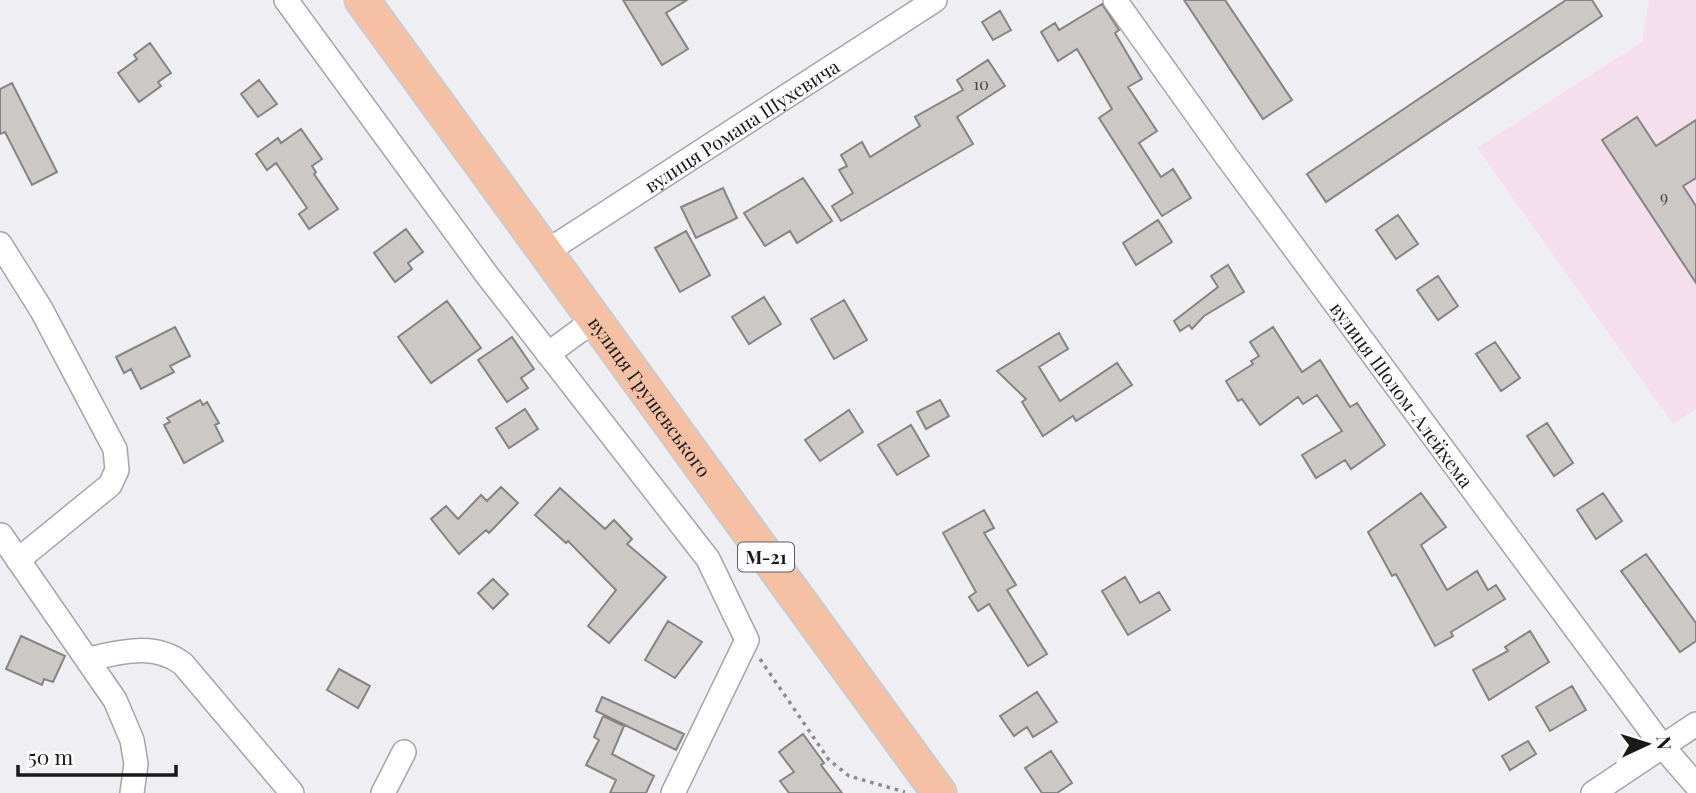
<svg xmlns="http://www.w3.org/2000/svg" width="1696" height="793" viewBox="0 0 1696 793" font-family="'Playfair Display',serif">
<rect width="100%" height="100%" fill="#efeff3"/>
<path fill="#f5dfec" d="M 1649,0 L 1696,0 L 1696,409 L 1673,424 L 1477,148 L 1642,42 Z"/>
<path fill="#cbc8c6" stroke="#868481" stroke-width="2" d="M 623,0 L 687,0 L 666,13 L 688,49 L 662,65 Z
M 1184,0 L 1225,0 L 1292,100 L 1263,119 Z
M 1566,0 L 1592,0 L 1602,16 L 1326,202 L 1307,174 Z
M 1102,4 L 1119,30 L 1115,33 L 1142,79 L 1128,87 L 1157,131 L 1139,143 L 1161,177 L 1173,169 L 1191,198 L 1162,216 L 1099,118 L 1112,109 L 1077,49 L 1058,61 L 1041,32 L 1055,23 L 1059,30 Z
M 1000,11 L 1011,30 L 993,40 L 982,22 Z
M 150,43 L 171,73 L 158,82 L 161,86 L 139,102 L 118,73 L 137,59 L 134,55 Z
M 988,60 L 1005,86 L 957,117 L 973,144 L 841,221 L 832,206 L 853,193 L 839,170 L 847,166 L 841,155 L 862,142 L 870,157 L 920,126 L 915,117 L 963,90 L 957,80 Z
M 259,80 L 277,104 L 258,117 L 241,94 Z
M 12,83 L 57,172 L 32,185 L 5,132 L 0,134 L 0,89 Z
M 1637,117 L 1656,146 L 1696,120 L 1696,178 L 1683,186 L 1696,206 L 1696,283 L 1602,140 Z
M 301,129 L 322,159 L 312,166 L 316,172 L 314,174 L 338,209 L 309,229 L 299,214 L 307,208 L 276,163 L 267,170 L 256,154 L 278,138 L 281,143 Z
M 803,178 L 832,221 L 797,243 L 790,231 L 765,246 L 744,213 Z
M 723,188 L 737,218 L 696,238 L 681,207 Z
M 1398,215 L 1418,244 L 1396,259 L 1376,230 Z
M 1158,220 L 1172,242 L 1136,265 L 1123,243 Z
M 406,229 L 423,252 L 408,263 L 412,269 L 395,282 L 374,253 Z
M 686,231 L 710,275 L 680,292 L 655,248 Z
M 1228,265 L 1244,292 L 1204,316 L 1192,329 L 1189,325 L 1180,331 L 1174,321 L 1218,287 L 1211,276 Z
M 1438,276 L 1458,306 L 1438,320 L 1417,290 Z
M 764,297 L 781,324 L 749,344 L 732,317 Z
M 844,300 L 867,340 L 834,359 L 811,319 Z
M 447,301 L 481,348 L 431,383 L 398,337 Z
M 175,327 L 190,356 L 170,366 L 174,372 L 141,389 L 131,369 L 124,373 L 116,357 Z
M 1273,327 L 1302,372 L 1320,360 L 1350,407 L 1357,403 L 1385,445 L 1351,469 L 1345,460 L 1316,478 L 1302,455 L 1342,431 L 1317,395 L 1303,404 L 1298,397 L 1260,425 L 1242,399 L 1238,401 L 1226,381 L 1253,364 L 1251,361 L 1259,356 L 1250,342 Z
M 1059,333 L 1068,349 L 1039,367 L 1060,401 L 1117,363 L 1132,385 L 1076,421 L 1073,416 L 1043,436 L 1022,402 L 1026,399 L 997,371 Z
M 512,337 L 534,369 L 521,378 L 528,388 L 507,402 L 478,360 Z
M 1495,342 L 1520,378 L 1501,391 L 1476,354 Z
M 200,400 L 203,405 L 207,402 L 219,423 L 215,425 L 223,441 L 184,463 L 164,425 L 170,422 L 167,418 Z
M 940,400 L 949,416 L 926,429 L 917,412 Z
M 525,409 L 538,429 L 509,448 L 496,428 Z
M 849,410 L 863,432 L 820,461 L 805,440 Z
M 1547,423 L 1573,463 L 1554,476 L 1527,436 Z
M 911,425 L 929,456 L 897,475 L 878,445 Z
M 501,487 L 518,503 L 489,533 L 486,530 L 459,554 L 431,519 L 446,506 L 458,519 L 481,495 L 487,501 Z
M 560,488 L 605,529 L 614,520 L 632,539 L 627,544 L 666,577 L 609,643 L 588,626 L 616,590 L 568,541 L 566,543 L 535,515 Z
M 1421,493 L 1446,527 L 1421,545 L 1447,590 L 1477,571 L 1488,590 L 1496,585 L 1505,599 L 1451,632 L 1453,636 L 1435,646 L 1396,574 L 1392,576 L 1368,532 Z
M 1603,493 L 1622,521 L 1596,539 L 1577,510 Z
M 984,510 L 994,528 L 984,533 L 1016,585 L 1007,590 L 1047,654 L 1028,666 L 989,604 L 978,611 L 969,597 L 976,592 L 943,533 Z
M 1646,554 L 1696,623 L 1696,641 L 1680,652 L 1621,571 Z
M 1125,577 L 1140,603 L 1159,592 L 1170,610 L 1128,635 L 1102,591 Z
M 493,579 L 508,594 L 493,609 L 478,593 Z
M 668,621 L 702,642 L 675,678 L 645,660 Z
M 1530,631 L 1549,662 L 1489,700 L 1473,670 L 1508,651 L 1505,647 Z
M 21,636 L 65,656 L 53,682 L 44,679 L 42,685 L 6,669 Z
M 339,669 L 370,686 L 358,708 L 327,690 Z
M 1572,686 L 1586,710 L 1550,731 L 1536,707 Z
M 1037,692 L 1057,722 L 1033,737 L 1027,727 L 1014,736 L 1000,716 Z
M 602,697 L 684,734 L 676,750 L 596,711 Z
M 603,716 L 624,726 L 612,754 L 654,776 L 646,793 L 610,793 L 616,780 L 586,765 L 599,740 L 594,737 Z
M 803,734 L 824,763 L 821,765 L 842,793 L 789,793 L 780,781 L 794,772 L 779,752 Z
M 1528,741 L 1536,754 L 1510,770 L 1502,756 Z
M 1051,751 L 1072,783 L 1057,793 L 1042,793 L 1025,768 Z"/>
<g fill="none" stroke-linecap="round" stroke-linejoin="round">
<g stroke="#a5a5a9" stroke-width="26">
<g id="minor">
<path d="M 286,0 L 487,275 L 708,559 L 747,640 L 673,793"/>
<path id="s1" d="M 1115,0 L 1227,157 L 1663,747 L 1696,785"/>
<path d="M 0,244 L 41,309 L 115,449 L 117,470 L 110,485 L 18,560"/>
<path id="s2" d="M 546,252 L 935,0"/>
<path d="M 548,354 L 594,320"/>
<path d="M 1,535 L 115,700 L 132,740 L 136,764 L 132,793"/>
<path d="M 88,659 C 122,652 154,642 183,664 L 292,793"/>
<path d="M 383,793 L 404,752"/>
<path d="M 1593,793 L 1696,724"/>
</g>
</g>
<g stroke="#cccccd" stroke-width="37">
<g id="highway">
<path id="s3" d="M 362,0 L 939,793"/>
</g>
</g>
<path stroke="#8c8c8e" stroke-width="3.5" stroke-dasharray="3.5 5" stroke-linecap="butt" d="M 760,659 L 829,760 L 849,776 L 905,792"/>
<use href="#minor" stroke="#fff" stroke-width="23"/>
<use href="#highway" stroke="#f5c0a4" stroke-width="33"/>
</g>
<g text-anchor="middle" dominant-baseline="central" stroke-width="7" stroke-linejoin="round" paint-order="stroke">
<g font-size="16" fill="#464545">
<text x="981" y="83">10</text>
<text x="1664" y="196">9</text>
</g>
<rect fill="#fdfdff" stroke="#5d5d5f" stroke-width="2" x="738" y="542.5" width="56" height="29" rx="5"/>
<g font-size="18" font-weight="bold" fill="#19191a">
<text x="766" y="557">М-21</text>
</g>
<g font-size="19" fill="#19191a" stroke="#fdfdff">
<text stroke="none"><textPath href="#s2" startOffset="233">вулиця Романа Шухевича</textPath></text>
<text stroke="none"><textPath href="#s1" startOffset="488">вулиця Шолом-Алейхема</textPath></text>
<text stroke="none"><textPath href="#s3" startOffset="490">вулиця Грушевського</textPath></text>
</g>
</g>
<g transform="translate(1647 744) rotate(86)" stroke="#fdfdff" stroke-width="5" paint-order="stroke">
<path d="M0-5L12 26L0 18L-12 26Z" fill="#19191a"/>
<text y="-10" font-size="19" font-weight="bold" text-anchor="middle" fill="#19191a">N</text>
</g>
<path d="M18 765v10h158v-10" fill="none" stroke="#19191a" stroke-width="3.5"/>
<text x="28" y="765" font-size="21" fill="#19191a" stroke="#fdfdff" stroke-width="5" paint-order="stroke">50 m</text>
</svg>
